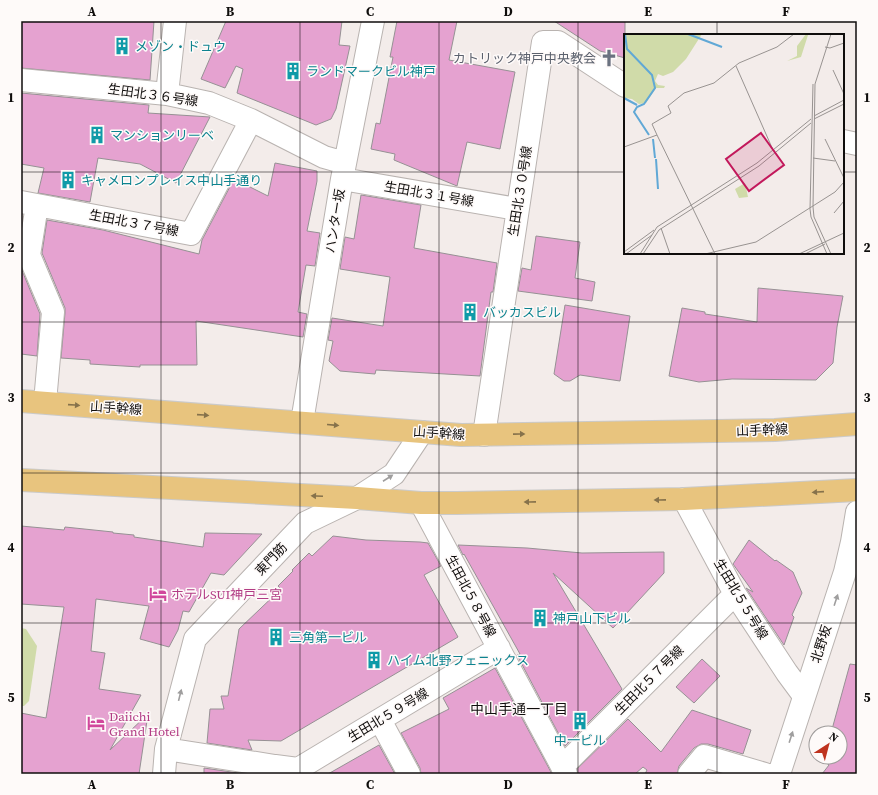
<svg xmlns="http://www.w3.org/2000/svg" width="878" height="795" viewBox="0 0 878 795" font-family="'Source Serif 4','Noto Sans JP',serif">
<rect width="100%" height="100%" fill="#f3ecea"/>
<path fill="#d0dba9" d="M 21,628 L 26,629 L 37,646 L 29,701 L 24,706 L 21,706 Z"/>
<path fill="#e5a2d0" stroke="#969194" d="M 21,21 L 154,21 L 150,80 L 21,68 Z
M 226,21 L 342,21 L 339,45 L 350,46 L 336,109 L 331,119 L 316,125 L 237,93 L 243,69 L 236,66 L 225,88 L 201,79 Z
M 397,21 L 457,21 L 449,60 L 515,72 L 500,149 L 467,142 L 457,186 L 394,160 L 395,154 L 371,149 L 376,123 L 380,124 L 393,57 L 390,57 Z
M 554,21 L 625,21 L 625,58 L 600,51 Z
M 21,93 L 149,105 L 148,113 L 210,117 L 176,183 L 140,164 L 98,158 L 90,202 L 38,193 L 44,168 L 21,164 Z
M 275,163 L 317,171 L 317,181 L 307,231 L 320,233 L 315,266 L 306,265 L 298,312 L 307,314 L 303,337 L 196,321 L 197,365 L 140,365 L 140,367 L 90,364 L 90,360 L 61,358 L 65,313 L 65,308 L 42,253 L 47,220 L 103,230 L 199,254 L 202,240 L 234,179 L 268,196 Z
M 361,195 L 421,205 L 414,248 L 497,263 L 493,292 L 491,292 L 480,376 L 376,370 L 375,374 L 340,371 L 329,361 L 333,341 L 328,340 L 332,318 L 383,326 L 390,277 L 340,269 L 345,237 L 354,239 Z
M 536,236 L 580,242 L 575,278 L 595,282 L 592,301 L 518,291 L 522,268 L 531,270 Z
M 21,268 L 40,314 L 37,356 L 21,354 Z
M 758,288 L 843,296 L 837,327 L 833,363 L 816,380 L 732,379 L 699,382 L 669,376 L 682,308 L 705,312 L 705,314 L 757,322 Z
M 565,305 L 630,316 L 620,381 L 580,375 L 570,381 L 564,381 L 554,374 Z
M 21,526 L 64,530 L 65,527 L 113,532 L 113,533 L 134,535 L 134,537 L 203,547 L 205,533 L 262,534 L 224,575 L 211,573 L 189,612 L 183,611 L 178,630 L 169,647 L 140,639 L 149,606 L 96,599 L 91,651 L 105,653 L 99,689 L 141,695 L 110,750 L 148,714 L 139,774 L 21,774 L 21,713 L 46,718 L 64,607 L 21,604 Z
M 333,536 L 366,540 L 420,542 L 428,543 L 441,566 L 424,575 L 458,637 L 281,741 L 248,740 L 252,750 L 207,743 L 210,709 L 224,709 L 221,696 L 228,696 L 239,629 L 281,589 L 278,586 L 293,571 L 292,570 L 309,553 L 312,556 Z
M 749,540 L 775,561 L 776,560 L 793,572 L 802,593 L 792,615 L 794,617 L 784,645 L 746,588 L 753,592 L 733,564 Z
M 458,545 L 527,548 L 582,553 L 664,552 L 664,573 L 613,628 L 553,573 L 622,689 L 565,746 L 517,655 L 520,654 L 464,554 L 463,555 Z
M 702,659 L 720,676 L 694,703 L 676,687 Z
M 850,664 L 857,665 L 857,774 L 822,774 L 829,765 L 823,760 L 824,757 L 840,757 L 840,733 L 831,733 Z
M 495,668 L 552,774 L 421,774 L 420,768 L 401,733 L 449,709 L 443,698 Z
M 692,710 L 751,730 L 743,754 L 708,744 L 701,744 L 694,748 L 679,766 L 677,774 L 645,774 L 647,770 L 643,767 L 635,774 L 578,774 L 577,769 L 628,719 L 661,752 Z
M 379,745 L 395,774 L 328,774 Z
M 204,768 L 245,774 L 204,774 Z"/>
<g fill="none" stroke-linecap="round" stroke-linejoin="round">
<g stroke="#b9b3b0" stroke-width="24">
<path id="minor" d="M 21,80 L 167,94 L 209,103 L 251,120 L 324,157 L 345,163
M 167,94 L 175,21
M 843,141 L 857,144
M 342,179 L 517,209
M 21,202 L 191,234 L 251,120
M 37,205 L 29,255 L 53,312 L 45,402
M 302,422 L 342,179 L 373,21
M 484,435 L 543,42 L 558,42 L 625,86
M 684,499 L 735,594 L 787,673 L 804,696
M 421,503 L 566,774
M 380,720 L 409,774
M 166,749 L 275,766 L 279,774
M 275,766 L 298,769 L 499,648
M 562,767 L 735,594
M 164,774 L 166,749 L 195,639 L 305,523 L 357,498 L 394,474 L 422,432
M 689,774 L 704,756 L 765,774
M 779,774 L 845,572 L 852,542 L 857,512"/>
</g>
<g stroke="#cacaca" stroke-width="24">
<path id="major" d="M 21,401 L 461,435 L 775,430 L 857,424
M 21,480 L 357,498 L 421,503 L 457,503 L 684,499 L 857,490"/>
</g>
<use href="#minor" stroke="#fff" stroke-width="22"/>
<use href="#major" stroke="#e8c47e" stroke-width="22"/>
</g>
<defs><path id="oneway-solid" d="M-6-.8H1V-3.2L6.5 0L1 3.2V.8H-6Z"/></defs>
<g fill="#86724b">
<use href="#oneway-solid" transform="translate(74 405) rotate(4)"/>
<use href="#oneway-solid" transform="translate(203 415) rotate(4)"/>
<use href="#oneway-solid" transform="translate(333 425) rotate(5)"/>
<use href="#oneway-solid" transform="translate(519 434) rotate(-1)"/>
<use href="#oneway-solid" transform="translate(818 492) rotate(176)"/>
<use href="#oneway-solid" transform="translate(317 496) rotate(-177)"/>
<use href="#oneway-solid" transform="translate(660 500) rotate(179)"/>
<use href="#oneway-solid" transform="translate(530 502) rotate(179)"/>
</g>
<g fill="#9f9e9e">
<use href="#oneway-solid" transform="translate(388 478) rotate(-33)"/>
<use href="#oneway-solid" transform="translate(836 600) rotate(-72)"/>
<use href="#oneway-solid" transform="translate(180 695) rotate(-76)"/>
<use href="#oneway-solid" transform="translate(791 737) rotate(-72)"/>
</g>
<path fill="none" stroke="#0f0d0c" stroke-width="1" stroke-opacity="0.55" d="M 161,21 L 161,774M 300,21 L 300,774M 439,21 L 439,774M 578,21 L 578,774M 717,21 L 717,35M 21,172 L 625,172M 843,172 L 857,172M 717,253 L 717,774M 21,322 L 857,322M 21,473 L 857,473M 21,623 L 857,623"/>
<defs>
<g id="building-bare" transform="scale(1.38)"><path d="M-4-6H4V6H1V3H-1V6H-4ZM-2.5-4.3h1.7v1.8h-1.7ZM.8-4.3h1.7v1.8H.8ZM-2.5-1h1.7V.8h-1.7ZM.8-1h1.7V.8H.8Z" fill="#0f9aa8" stroke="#fefaf9" stroke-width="2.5" paint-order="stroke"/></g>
<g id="church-bare" transform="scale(1.38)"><path d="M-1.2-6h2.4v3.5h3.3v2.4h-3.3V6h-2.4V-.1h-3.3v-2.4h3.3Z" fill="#6b7280" stroke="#fefaf9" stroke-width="2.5" paint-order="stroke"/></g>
<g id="hotel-bare" transform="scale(1.38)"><path d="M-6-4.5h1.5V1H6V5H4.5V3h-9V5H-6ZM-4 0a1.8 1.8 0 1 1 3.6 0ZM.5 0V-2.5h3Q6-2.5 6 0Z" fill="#d1479c" stroke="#fefaf9" stroke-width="2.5" paint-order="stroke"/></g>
</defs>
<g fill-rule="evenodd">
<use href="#building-bare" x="122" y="46"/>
<use href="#church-bare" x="609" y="58"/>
<use href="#building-bare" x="293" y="71"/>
<use href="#building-bare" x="97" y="135"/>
<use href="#building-bare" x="68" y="180"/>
<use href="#building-bare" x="470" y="312"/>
<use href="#hotel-bare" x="158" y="594"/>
<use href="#building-bare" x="540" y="618"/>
<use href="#building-bare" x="276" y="637"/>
<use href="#building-bare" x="374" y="660"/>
<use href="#building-bare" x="580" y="721"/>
<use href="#hotel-bare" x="96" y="723"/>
</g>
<g text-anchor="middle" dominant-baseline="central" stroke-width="3" stroke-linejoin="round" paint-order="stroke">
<g font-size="13" fill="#0d838f" stroke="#fefaf9" text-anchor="start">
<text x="135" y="46">メゾン・ドュウ</text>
<text x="306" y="71">ランドマークビル神戸</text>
<text x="110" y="135">マンションリーベ</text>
<text x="81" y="180">キャメロンプレイス中山手通り</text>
<text x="483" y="312">バッカスビル</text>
<text x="553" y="618">神戸山下ビル</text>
<text x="289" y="637">三角第一ビル</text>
<text x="387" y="660">ハイム北野フェニックス</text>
<text x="580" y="740" text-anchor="middle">中一ビル</text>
</g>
<g font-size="13" fill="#5b616d" stroke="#fefaf9" text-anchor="end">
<text x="596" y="58">カトリック神戸中央教会</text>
</g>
<g font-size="13" fill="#0f0d0c" stroke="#fefaf9">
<text transform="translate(153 95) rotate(8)">生田北３６号線</text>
<text transform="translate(520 191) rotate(-81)">生田北３０号線</text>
<text transform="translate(429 194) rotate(10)">生田北３１号線</text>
<text transform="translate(335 221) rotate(-81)">ハンター坂</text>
<text transform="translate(134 223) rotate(11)">生田北３７号線</text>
<text transform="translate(116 408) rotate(4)">山手幹線</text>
<text transform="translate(762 430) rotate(-2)">山手幹線</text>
<text transform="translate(439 433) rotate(4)">山手幹線</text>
<text transform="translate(271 559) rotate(-46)">東門筋</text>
<text transform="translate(471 596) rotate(62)">生田北５８号線</text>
<text transform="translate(741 599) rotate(59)">生田北５５号線</text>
<text transform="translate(821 644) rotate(-72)">北野坂</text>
<text transform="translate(649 680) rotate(-45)">生田北５７号線</text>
<text transform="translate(388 715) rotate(-31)">生田北５９号線</text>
</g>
<g font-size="13" fill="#b23c85" stroke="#fefaf9" text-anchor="start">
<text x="171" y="594">ホテルSUI神戸三宮</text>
<text x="109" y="716">Daiichi<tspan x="109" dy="15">Grand Hotel</tspan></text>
</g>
<g font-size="14" fill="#0f0d0c" stroke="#fefaf9">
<text x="519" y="709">中山手通一丁目</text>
</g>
</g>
<g transform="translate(624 34)">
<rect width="220" height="220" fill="#f3ecea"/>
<path d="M 0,0 L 78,0 L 62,25 L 49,38 L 39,42 L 34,40 L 31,47 L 34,51 L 41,52 L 40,54 L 32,54 L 22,69 L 15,70 L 8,65 L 0,64 ZM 182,0 L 184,1 L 177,23 L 163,27 L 173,22 L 173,12 ZM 121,149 L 124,163 L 115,164 L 111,155 Z" fill="#d0dba9"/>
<path fill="none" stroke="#60a8d6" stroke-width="2" d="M 1,0 L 3,15 L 28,41 L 31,54 L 20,70 L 13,73 L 10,78 L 25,101M 64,0 L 98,13M 0,64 L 13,71M 29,105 L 31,124M 32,125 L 34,155"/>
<path fill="none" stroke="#989391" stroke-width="1" d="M 207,0 L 191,50 L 189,173 L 190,183 L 207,220M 201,13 L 206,14 L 220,9M 112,32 L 149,116M 209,36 L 220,60M 189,50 L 186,175 L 187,183 L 203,220M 190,82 L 220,66M 190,85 L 220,70M 33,101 L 91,220M 201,105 L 220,144M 0,113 L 33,101 L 28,90 L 47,79 L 44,72 L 60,59 L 90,49 L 115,29 L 153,13 L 170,0M 189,124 L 211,127M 210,179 L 220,167M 37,194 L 46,220M 0,218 L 30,196M 2,220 L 28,201M 16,220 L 33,193 L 133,129 L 187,85M 19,220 L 35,196 L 135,132 L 187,89M 81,220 L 132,208 L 211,158 L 220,148M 175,220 L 220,199M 181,220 L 201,210"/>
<path fill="#c2185b" fill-opacity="0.15" stroke="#c2185b" stroke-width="2" d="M 137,99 L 160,131 L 125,157 L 102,125 Z"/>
<rect width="220" height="220" fill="none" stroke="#0f0d0c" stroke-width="2"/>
</g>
<rect width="878" height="795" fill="none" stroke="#fefaf9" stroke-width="44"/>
<g transform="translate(828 745) rotate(36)"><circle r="19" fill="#fefaf9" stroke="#9e9b9a"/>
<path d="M0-3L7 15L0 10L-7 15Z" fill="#bf331f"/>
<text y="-6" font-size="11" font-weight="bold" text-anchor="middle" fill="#0f0d0c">N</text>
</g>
<rect x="22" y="22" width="834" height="751" fill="none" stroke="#0f0d0c" stroke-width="1.5"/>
<g font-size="13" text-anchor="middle" font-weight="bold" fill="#0f0d0c">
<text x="92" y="16">A</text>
<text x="230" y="16">B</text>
<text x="370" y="16">C</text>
<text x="508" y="16">D</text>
<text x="648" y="16">E</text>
<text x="786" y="16">F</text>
<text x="11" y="102">1</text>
<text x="867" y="102">1</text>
<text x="11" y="252">2</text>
<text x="867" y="252">2</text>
<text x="11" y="402">3</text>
<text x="867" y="402">3</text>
<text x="11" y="552">4</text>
<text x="867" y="552">4</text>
<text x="11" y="702">5</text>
<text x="867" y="702">5</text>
<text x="92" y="789">A</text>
<text x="230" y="789">B</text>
<text x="370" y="789">C</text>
<text x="508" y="789">D</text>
<text x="648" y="789">E</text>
<text x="786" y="789">F</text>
</g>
</svg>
